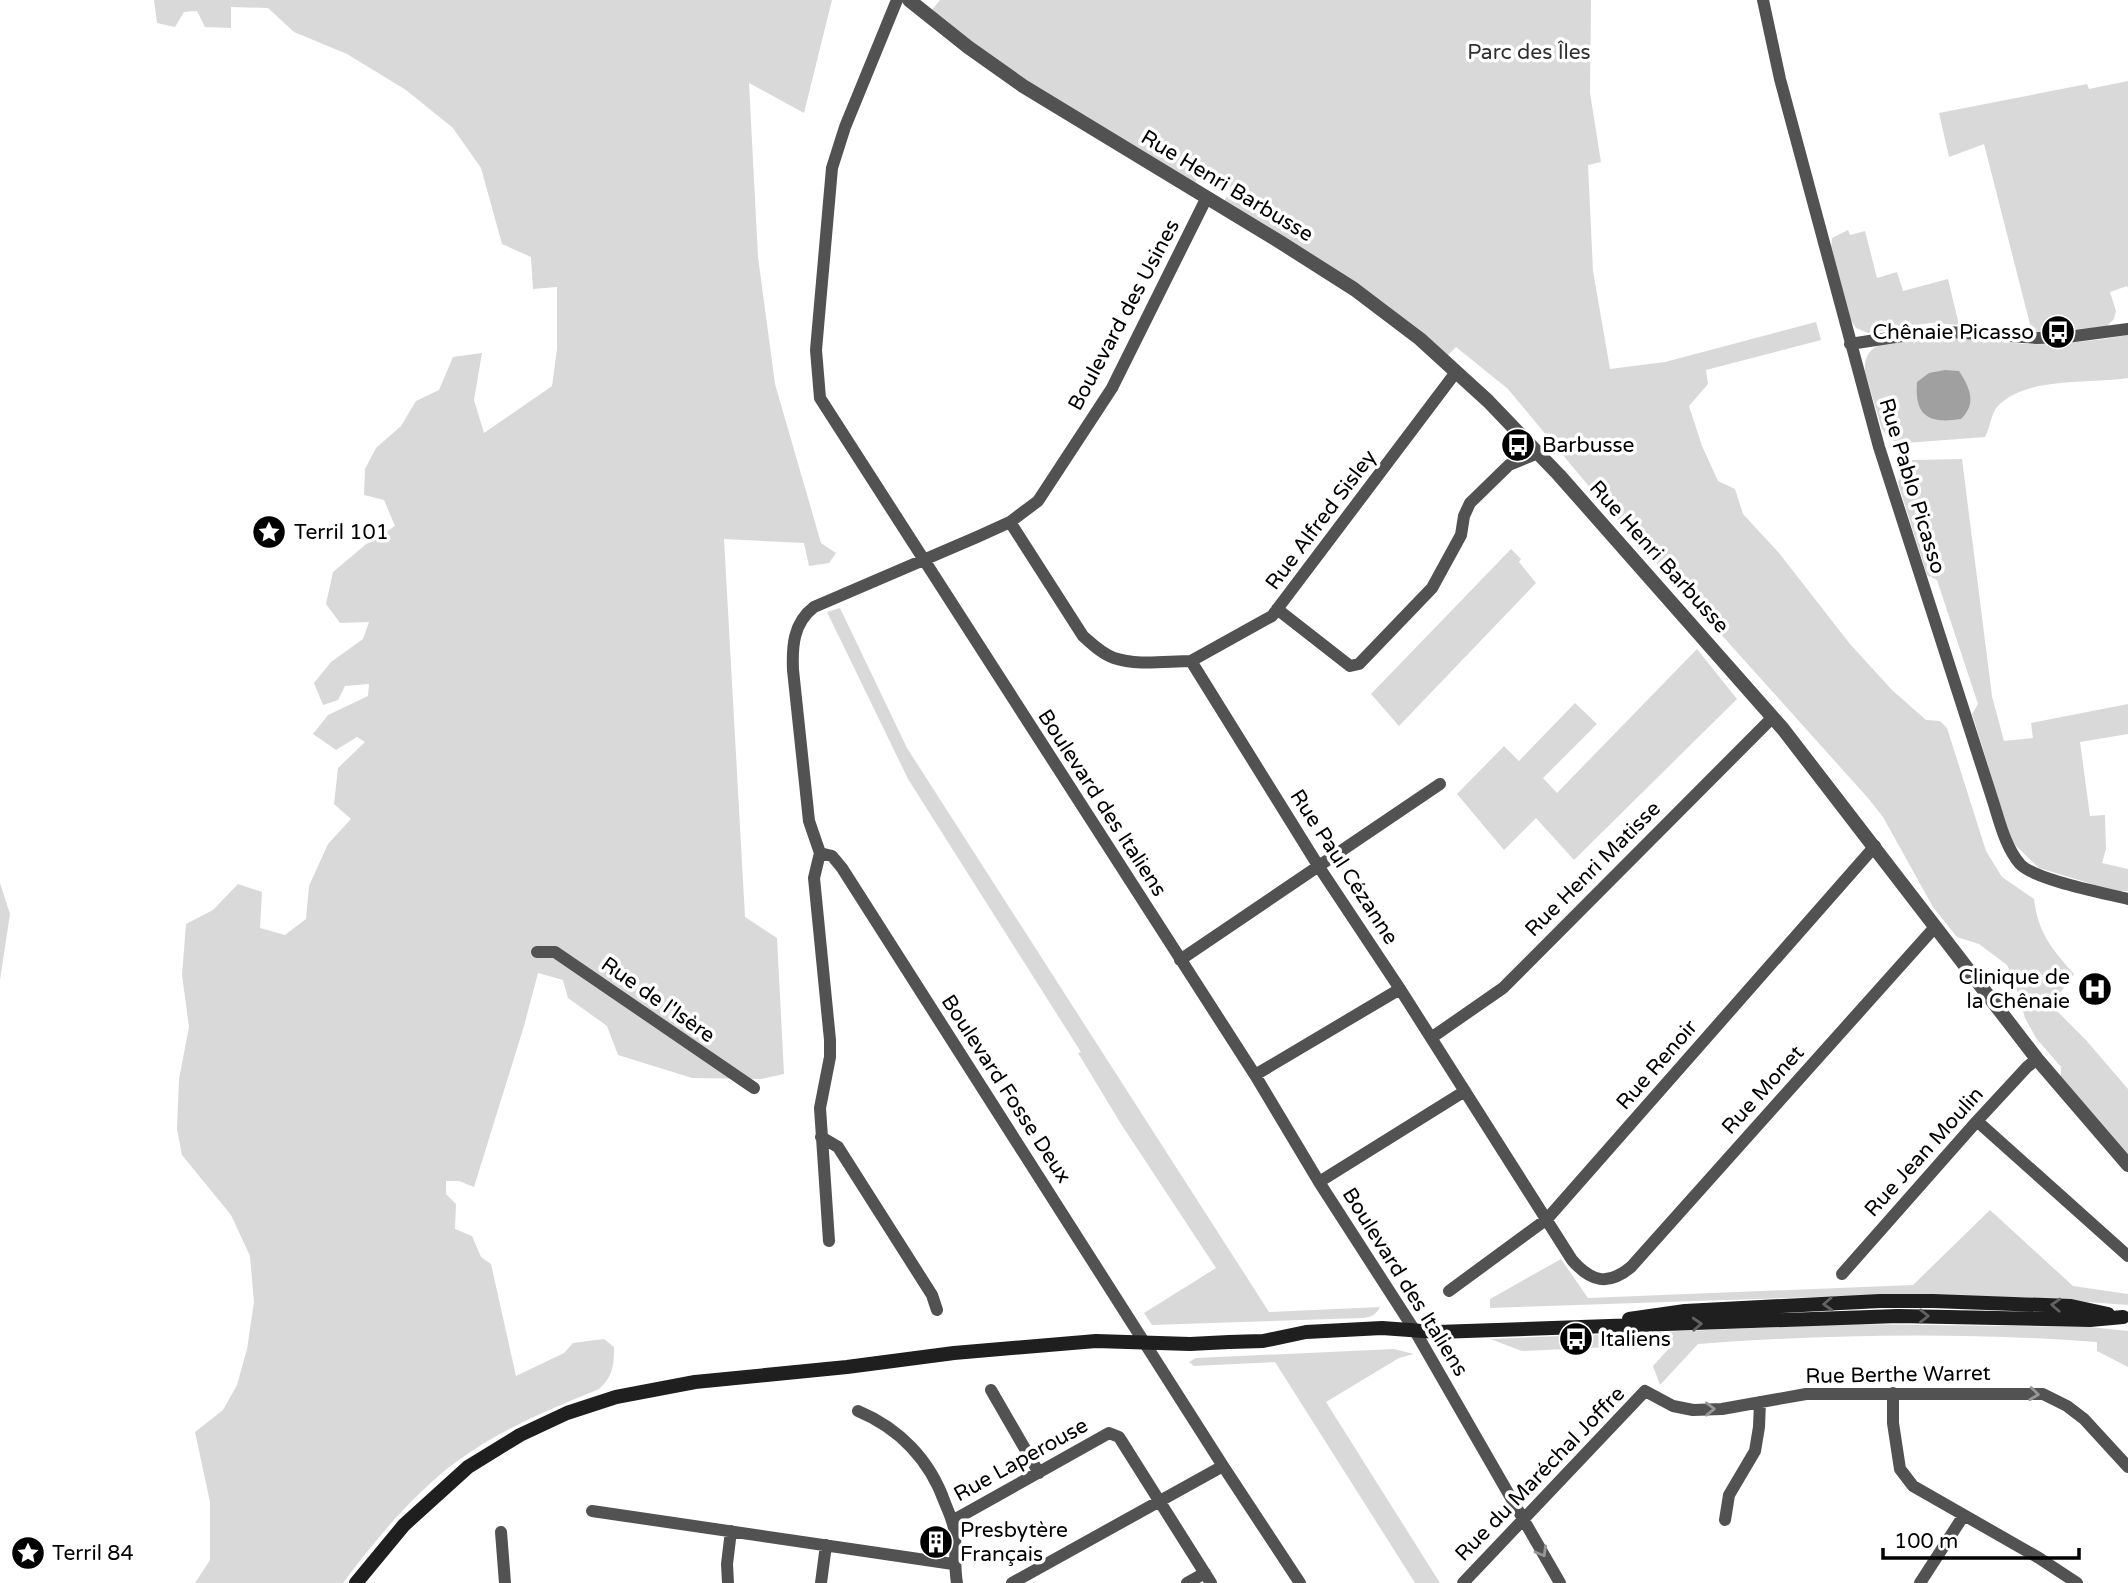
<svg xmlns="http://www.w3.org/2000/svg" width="2128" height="1583" viewBox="0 0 2128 1583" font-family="'Varela Round',sans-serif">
<rect width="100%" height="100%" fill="#fff"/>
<path fill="#d9d9d9" d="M 154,0 L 832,0 L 804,113 L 749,83 L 758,257 L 775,384 L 821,543 L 836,553 L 829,563 L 809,566 L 804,543 L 724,539 L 745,917 L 777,938 L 784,1074 L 761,1079 L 692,1078 L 618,1055 L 607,1026 L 568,998 L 563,980 L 538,973 L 524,1026 L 474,1187 L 459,1181 L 446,1181 L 446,1194 L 456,1204 L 455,1229 L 472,1236 L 481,1257 L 491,1264 L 516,1376 L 564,1353 L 573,1343 L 604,1339 L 614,1347 C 614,1366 613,1376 599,1389 C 550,1409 499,1430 456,1462 C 412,1495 376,1539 343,1583 L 195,1583 L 210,1560 L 210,1502 L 195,1432 L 223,1410 L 237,1385 L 247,1349 L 254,1302 L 250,1256 L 231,1215 L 182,1155 L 177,1129 L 179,1079 L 189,1027 L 182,975 L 186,924 L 213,910 L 238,884 L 262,892 L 260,928 L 285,935 L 306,919 L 309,886 L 328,844 L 351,819 L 334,804 L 338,768 L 365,742 L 357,737 L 336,750 L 313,734 L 328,715 L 368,696 L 369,684 L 345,686 L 338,700 L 323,705 L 314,683 L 331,662 L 363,639 L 369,622 L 340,623 L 326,604 L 333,572 L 365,545 L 395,526 L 384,500 L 364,495 L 365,469 L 376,448 L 401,426 L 416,401 L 439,390 L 453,357 L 482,353 L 474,400 L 484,433 L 552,386 L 557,349 L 557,287 L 533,289 L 531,257 L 502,244 L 481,168 L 453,128 L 406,90 L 347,54 L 294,32 L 268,8 L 231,7 L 231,28 L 205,27 L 197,11 L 184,12 L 175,27 L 157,23 Z
M 940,0 L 1591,0 L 1590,93 L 1601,162 L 1588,165 L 1593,271 L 1610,369 L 1665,362 L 1816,322 L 1821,340 L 1706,370 L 1708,384 L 1689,406 L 1702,446 L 1718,481 L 1735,489 L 1743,514 L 1779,553 L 1850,644 L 1892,690 L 1926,720 L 1940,721 L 1947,728 L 1986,851 L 2002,877 L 2034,899 C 2038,933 2052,949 2074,974 L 2051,1005 L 2085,1039 L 2128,1089 L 2128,1156 L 2061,1077 L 2061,1067 L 2036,1038 L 2025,1018 L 2013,977 L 2007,965 L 1979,944 L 1957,937 L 1933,907 L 1883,817 L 1868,798 L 1602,502 L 1508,389 L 1456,347 L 1447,356 L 1414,326 L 1372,294 L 1224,202 L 1231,187 L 1211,170 L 1201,171 L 1195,183 L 1020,77 L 931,11 Z
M 2128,81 L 2128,288 L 2127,286 L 2110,292 L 2116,311 L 2114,319 L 2106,327 L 2032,332 L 1984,144 L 1949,157 L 1939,113 L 2087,84 L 2089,89 Z
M 1848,230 L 1850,235 L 1865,231 L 1877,278 L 1897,272 L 1903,291 L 1948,279 L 1959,325 L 1930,323 L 1868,333 L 1856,328 L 1850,319 L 1831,250 L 1832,238 Z
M 2128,335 L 2128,378 C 2090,384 2025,376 1997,407 C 1991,414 1990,428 1985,437 L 1906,443 L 1890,440 L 1882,429 L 1865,372 C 1864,362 1867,350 1878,346 C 1914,330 1987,342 2027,344 C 2060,345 2095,341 2128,335 Z
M 1962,459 L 1992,696 L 2004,741 L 2033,738 L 2031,723 L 2128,704 L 2128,734 L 2080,742 L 2090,816 L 2105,815 L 2106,849 L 2102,863 L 2128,869 L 2128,891 L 2115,891 L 2039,868 L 2012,842 L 1972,714 L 1978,704 L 1937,580 L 1927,575 L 1898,483 L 1902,470 L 1912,460 Z
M 1511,549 L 1521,559 L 1519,562 L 1536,583 L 1399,726 L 1371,694 Z
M 840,608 L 907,748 L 1269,1312 L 1380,1307 C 1376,1315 1371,1317 1363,1318 L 1152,1325 L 1144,1313 L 1216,1268 L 1121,1124 L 1078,1053 L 1081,1052 L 1079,1049 L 908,779 L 827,612 Z
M 1697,649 L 1737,699 L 1574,860 L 1536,818 L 1504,850 L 1457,794 L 1504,746 L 1519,761 L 1575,703 L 1597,724 L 1543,778 L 1557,793 Z
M 0,883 L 10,914 L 0,980 Z
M 1990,1210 L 2073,1286 L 2128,1294 L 2128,1305 L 2020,1297 L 1847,1296 L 1490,1308 L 1490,1299 L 1561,1259 L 1588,1298 L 1913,1285 Z
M 1851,1324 L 2090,1327 L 2128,1331 L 2128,1367 L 2097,1351 L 2097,1342 C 1965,1332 1830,1334 1698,1344 L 1660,1385 L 1653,1366 L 1673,1344 L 1522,1351 L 1490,1339 Z
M 1394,1349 L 1414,1354 L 1399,1358 L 1326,1402 L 1440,1583 L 1415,1583 L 1275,1362 L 1194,1366 L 1189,1362 L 1196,1358 Z"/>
<path fill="#a0a0a0" d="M 1945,370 L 1959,371 C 1970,388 1977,403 1961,419 C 1930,424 1914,417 1917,382 L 1929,373 Z"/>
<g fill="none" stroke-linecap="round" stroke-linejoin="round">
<path stroke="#525252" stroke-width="12" d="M 897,0 L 845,127 L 832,168 L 816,350 L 820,398 L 1255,1075 L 1319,1182 L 1415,1331 L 1560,1583
M 1763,0 L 1780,79 L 1879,447 L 1992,798 C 1999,819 2005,847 2020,864 C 2035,880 2104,893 2128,899
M 1207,197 L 1112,388 L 1038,501 L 1010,522 L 977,537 L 814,607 C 793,623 792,647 793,670 L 809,821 L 820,853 L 832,856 L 842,868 L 1223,1466 L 1300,1583
M 1850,344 L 1934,331 L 2037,338 L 2067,337 L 2128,329
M 1010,522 L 1083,636 C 1092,644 1102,654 1114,658 C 1137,666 1167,661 1191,661 L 1319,867 L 1400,989 L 1572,1260 C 1591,1282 1608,1286 1631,1267 L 1935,927
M 1277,609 L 1350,666 L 1359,664 L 1432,588 L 1461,535 L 1464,516 L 1470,503 L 1509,465 L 1538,453
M 1191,661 L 1272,616 L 1456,372
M 820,853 L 814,878 L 830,1040 L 830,1057 L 820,1108 L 829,1241
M 537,952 L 555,952 L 754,1088
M 1180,960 L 1440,784
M 1431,1038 L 1503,988 L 1773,717
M 1255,1075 L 1400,989
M 1977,1121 L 2128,1256
M 821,1137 L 838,1147 L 932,1295 L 937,1310
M 1319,1182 L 1465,1091
M 1842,1274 L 1977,1121 L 2027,1067 L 2037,1059
M 1449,1291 L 1547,1219 L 1875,846
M 991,1390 L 1039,1473
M 1893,1393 L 1893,1423 L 1900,1469 L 1913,1486 L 2039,1558 L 2077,1583
M 858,1411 C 899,1428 930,1460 945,1503 C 949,1513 954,1523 955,1534 C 956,1551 954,1566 957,1583
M 592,1511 L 953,1564
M 1725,1520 L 1729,1495 L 1755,1451 L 1759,1427 L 1760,1402
M 952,1521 L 1109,1433 L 1119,1437 L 1211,1583
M 501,1532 L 505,1583
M 728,1583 L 727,1564 L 731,1531
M 821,1583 L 826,1545
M 1012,1583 L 1223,1466
M 1187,1583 L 1205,1573
M 1463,1583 L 1645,1391 L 1673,1406 L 1693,1410 L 1722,1409 L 1806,1394 L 2043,1394 L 2067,1406 L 2084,1419 L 2128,1467
M 1920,1583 L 1964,1515"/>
<path stroke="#525252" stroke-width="14" d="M 909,0 L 968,47 L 1023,86 L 1280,242 L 1354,289 L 1420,339 L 1488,401 L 1559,475 L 1783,729 L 2037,1059 L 2128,1165"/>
<path stroke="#1f1f1f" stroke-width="14" d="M 1629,1319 L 1685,1311 L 1880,1301 L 1933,1301 L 2071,1306 L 2108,1314
M 356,1583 L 404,1525 L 468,1467 L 520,1435 L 567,1413 L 616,1397 L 695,1382 L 847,1367 L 954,1353 L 1096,1341 L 1190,1344 L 1229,1342 L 1263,1341 L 1306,1332 L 1382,1328 L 1437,1332 L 1898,1316 L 2090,1320 L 2123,1317"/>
</g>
<defs><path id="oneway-chevron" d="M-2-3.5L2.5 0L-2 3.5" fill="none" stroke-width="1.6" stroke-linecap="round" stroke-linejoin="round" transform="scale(1.75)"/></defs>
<g stroke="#626262">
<use href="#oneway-chevron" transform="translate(1828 1304) rotate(177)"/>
<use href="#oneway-chevron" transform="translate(2056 1305) rotate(-177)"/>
<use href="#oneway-chevron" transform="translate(1924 1316)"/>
<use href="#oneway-chevron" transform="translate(1697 1324) rotate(-3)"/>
</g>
<g stroke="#979797">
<use href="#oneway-chevron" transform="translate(2034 1394) rotate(6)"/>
<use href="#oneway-chevron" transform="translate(1710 1409) rotate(-1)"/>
<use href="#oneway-chevron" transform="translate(1542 1552) rotate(60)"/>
</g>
<defs>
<g id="bus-disc" transform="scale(1.75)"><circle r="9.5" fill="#000" stroke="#fff"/><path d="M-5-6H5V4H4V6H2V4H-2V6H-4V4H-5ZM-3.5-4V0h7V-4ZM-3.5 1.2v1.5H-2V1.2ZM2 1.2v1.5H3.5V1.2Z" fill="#fff"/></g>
<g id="sight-disc" transform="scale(1.75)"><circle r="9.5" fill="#000" stroke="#fff"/><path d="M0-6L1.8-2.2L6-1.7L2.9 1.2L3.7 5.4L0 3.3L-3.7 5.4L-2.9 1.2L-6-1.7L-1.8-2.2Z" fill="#fff"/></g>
<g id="hospital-disc" transform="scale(1.75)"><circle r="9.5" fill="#000" stroke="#fff"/><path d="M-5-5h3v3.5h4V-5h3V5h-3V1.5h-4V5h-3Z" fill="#fff"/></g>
<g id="building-disc" transform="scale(1.75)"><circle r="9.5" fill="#000" stroke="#fff"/><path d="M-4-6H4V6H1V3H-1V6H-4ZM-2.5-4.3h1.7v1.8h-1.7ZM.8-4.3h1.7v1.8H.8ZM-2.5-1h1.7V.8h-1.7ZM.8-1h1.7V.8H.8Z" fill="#fff"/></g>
</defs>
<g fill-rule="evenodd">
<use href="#bus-disc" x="2058" y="332"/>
<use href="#bus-disc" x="1518" y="445"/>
<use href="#sight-disc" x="269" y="532"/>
<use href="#hospital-disc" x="2095" y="989"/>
<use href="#bus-disc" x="1576" y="1339"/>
<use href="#building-disc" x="936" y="1542"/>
<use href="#sight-disc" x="28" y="1553"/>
</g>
<g text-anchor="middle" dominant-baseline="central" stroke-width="7" stroke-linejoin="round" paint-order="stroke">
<g font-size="21" fill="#303030" stroke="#fff">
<text x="1529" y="52">Parc des Îles</text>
</g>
<g font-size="21" fill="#000" stroke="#fff">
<text transform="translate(1227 186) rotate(31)">Rue Henri Barbusse</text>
<text transform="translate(1124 315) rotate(-62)">Boulevard des Usines</text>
<text transform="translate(1912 486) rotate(73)">Rue Pablo Picasso</text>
<text transform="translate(1321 520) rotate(-53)">Rue Alfred Sisley</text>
<text transform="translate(1659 557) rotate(48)">Rue Henri Barbusse</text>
<text transform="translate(1102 803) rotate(57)">Boulevard des Italiens</text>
<text transform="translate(1344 867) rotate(57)">Rue Paul Cézanne</text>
<text transform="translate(1593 869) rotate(-45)">Rue Henri Matisse</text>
<text transform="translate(658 1000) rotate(35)">Rue de l'Isère</text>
<text transform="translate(1657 1065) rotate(-49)">Rue Renoir</text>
<text transform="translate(1006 1089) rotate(57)">Boulevard Fosse Deux</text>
<text transform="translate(1763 1090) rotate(-48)">Rue Monet</text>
<text transform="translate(1924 1152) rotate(-48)">Rue Jean Moulin</text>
<text transform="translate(1405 1282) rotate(58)">Boulevard des Italiens</text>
<text transform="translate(1898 1375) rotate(-1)">Rue Berthe Warret</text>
<text transform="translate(1021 1460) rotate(-29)">Rue Laperouse</text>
<text transform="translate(1540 1474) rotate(-46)">Rue du Maréchal Joffre</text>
</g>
<g font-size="21" fill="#000" stroke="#fff" text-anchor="start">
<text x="2034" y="332" text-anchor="end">Chênaie Picasso</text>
<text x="1542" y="445">Barbusse</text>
<text x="294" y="532">Terril 101</text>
<text x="2070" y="977" text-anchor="end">Clinique de<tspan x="2070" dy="24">la Chênaie</tspan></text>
<text x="1600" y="1339">Italiens</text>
<text x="960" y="1530">Presbytère<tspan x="960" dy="24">Français</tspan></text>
<text x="52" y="1553">Terril 84</text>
</g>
</g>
<path d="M1883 1548v10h196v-10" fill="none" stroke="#000000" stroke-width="3.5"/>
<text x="1894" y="1548" font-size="21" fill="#000000" stroke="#ffffff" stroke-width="5" paint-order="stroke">100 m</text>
</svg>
